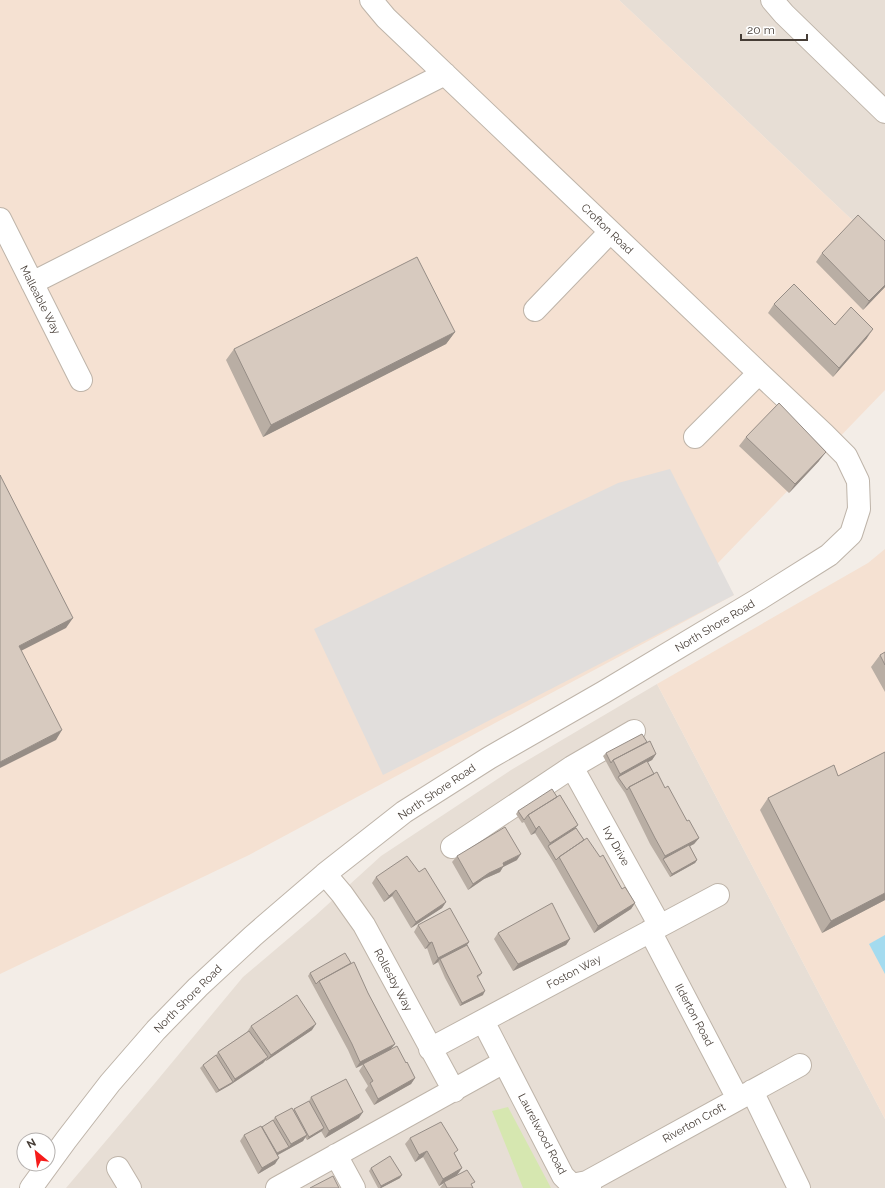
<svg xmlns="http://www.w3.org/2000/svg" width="885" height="1188" viewBox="0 0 885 1188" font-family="Raleway,sans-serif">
<rect width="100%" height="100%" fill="#f3ede7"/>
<path fill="#e7ded5" d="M 619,0 L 885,0 L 885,251 Z
M 657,684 L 885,1119 L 885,1188 L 66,1188 L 155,1083 L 243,977 L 315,916 L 381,856 L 511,770 Z"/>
<path fill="#f5e1d2" d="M 0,0 L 619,0 L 885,251 L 885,390 L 717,564 L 734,595 L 249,855 L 0,974 Z
M 885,549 L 885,1119 L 657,684 L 868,563 Z"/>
<path fill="#d6e7b0" d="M 508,1107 L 551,1188 L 523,1188 L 492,1111 Z"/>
<path fill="#e1dedc" d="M 670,469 L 734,595 L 383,775 L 314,629 L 618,483 Z"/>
<path fill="#a4dbef" d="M 885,935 L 885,974 L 869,944 Z"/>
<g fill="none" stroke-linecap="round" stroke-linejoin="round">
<g stroke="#beb4a9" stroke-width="24">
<path id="street" d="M 772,0 L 784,14 L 885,112
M 0,219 L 81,380
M 32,283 L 445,74
M 535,310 L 610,232
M 695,437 L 759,373
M 572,767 L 660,926
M 452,847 L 572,767 L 634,731
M 325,874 L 342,894 L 364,925 L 454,1091
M 650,931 L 738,1099
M 483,1021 L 563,1176 L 572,1185 L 587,1182 L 590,1188
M 430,1049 L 718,895
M 752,1091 L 799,1188
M 336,1155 L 354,1188
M 118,1168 L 130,1188
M 587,1182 L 800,1065
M 31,1188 L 66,1140 L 110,1083 L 156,1030 L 198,987 L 253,936 L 325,874 L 404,812 L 489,758 L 604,692 L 759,599 L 829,555 L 851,534 L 859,509 L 858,481 L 846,456 L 824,434 L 759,373 L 386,18 L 371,0
M 277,1188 L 504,1062"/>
</g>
<use href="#street" stroke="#fff" stroke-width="22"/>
</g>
<path fill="#b9aea4" d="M 885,241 L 885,287 L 863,310 L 816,262 L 822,253 Z
M 774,304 L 835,325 L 867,338 L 833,377 L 768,313 Z
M 455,332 L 446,344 L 263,437 L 226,360 L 234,349 Z
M 746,437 L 819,461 L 789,493 L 739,446 Z
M 885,652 L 885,692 L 871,667 L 880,655 Z
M 647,742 L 656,754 L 652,760 L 647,762 L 654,774 L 665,788 L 699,838 L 694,844 L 690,846 L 697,860 L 695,863 L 670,877 L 650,844 L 625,793 L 616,780 L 603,756 L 606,753 Z
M 885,752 L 885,900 L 822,933 L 760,810 L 768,798 L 838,776 Z
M 518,811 L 576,828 L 584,840 L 622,889 L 635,903 L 631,909 L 594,933 L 554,863 L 535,833 L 531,835 L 524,822 L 522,823 L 516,814 Z
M 457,856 L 517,860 L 503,867 L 500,872 L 484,879 L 468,890 L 452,862 Z
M 419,872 L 446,902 L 442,908 L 411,928 L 392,896 L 384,902 L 372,883 L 376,877 Z
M 418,925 L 469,942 L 467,945 L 482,973 L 480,976 L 478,977 L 483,995 L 460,1006 L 445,978 L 438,962 L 433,965 L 427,948 L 425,949 L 414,932 Z
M 498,933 L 570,939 L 566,945 L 513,971 L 494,939 Z
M 310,973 L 368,993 L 395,1044 L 390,1050 L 406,1063 L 415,1078 L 411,1084 L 374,1105 L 365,1090 L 368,1086 L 359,1071 L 363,1065 L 356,1068 L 348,1050 L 308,976 Z
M 251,1026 L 312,1030 L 266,1061 L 266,1060 L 263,1063 L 230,1085 L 216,1093 L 200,1068 L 203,1065 L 216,1055 L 218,1052 L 247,1032 Z
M 311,1097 L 359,1118 L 325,1138 L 321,1131 L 307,1140 L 305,1137 L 303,1141 L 278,1155 L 275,1164 L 258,1174 L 240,1141 L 244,1135 L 262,1127 L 273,1120 L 275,1117 L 293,1110 L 309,1101 Z
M 410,1138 L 455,1154 L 462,1168 L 457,1175 L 448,1180 L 472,1186 L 473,1188 L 440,1188 L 444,1183 L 439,1186 L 423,1157 L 415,1162 L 405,1144 Z
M 371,1168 L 400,1178 L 381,1188 L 378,1188 L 369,1171 Z"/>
<path fill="#968d86" d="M 885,285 L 885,287 L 863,310 L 869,301 Z
M 873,329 L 867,338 L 833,377 L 839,368 Z
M 455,332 L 446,344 L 263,437 L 271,425 Z
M 826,452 L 819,461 L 789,493 L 795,484 Z
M 73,618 L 66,628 L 13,655 L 19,646 Z
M 62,730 L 56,740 L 0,768 L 0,762 Z
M 656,754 L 652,760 L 619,778 L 618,777 L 620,774 Z
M 578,825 L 573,831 L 548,846 L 550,843 Z
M 539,826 L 535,833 L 531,835 L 536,829 Z
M 699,838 L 694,844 L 664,860 L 663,859 L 665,856 Z
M 521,854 L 517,860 L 503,867 L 500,872 L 484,879 L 468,890 L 473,884 L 503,863 Z
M 697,860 L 695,863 L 670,877 L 672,874 Z
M 396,890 L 392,896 L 384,902 L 389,896 Z
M 885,893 L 885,900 L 822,933 L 831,921 Z
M 446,902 L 442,908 L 411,928 L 416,922 Z
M 635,903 L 631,909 L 594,933 L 598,926 Z
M 570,939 L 566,945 L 513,971 L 518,964 Z
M 432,942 L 427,948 L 425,949 L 429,943 Z
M 469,942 L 464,949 L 440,959 L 438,962 L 433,965 L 438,958 Z
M 485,991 L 483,995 L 460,1006 L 462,1003 Z
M 316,1024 L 312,1030 L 266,1061 L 271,1055 Z
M 395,1044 L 390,1050 L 356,1068 L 360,1062 Z
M 268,1057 L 263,1063 L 230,1085 L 216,1093 L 219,1090 L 233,1082 L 235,1079 Z
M 415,1078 L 411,1084 L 374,1105 L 378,1099 Z
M 363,1112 L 359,1118 L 325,1138 L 329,1131 Z
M 324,1128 L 322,1131 L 307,1140 L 309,1137 Z
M 307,1135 L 303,1141 L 272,1158 L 274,1155 L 289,1147 L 291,1144 Z
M 427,1151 L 423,1157 L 415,1162 L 419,1155 Z
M 279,1158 L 275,1164 L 258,1174 L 262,1168 Z
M 462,1168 L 457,1175 L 439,1186 L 443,1179 Z
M 402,1175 L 400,1178 L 381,1188 L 380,1188 L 381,1186 Z"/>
<path fill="#d7cabf" stroke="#968d86" d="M 858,215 L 885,241 L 885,285 L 869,301 L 822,253 Z
M 417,257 L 455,332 L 271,425 L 234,349 Z
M 794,284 L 835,325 L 851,307 L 873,329 L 839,368 L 774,304 Z
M 779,403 L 826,452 L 795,484 L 746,437 Z
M 0,475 L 73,618 L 19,646 L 62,730 L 0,762 Z
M 885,652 L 885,665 L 880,655 Z
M 642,734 L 647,742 L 613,760 L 611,763 L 606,753 Z
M 650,741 L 656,754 L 620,774 L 613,760 Z
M 885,752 L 885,893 L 831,921 L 768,798 L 834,765 L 838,776 Z
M 647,761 L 654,774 L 629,787 L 627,790 L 618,777 Z
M 657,772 L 665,788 L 668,786 L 687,821 L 689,820 L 699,838 L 665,856 L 655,838 L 629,787 Z
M 552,789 L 557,797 L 528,815 L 524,820 L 518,811 Z
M 560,795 L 578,825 L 550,843 L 539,826 L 536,829 L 528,815 Z
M 505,827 L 521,854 L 503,863 L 504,866 L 489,873 L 473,884 L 457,856 Z
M 576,828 L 584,840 L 559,857 L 556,860 L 548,846 Z
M 587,838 L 600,857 L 603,855 L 622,889 L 625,887 L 635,903 L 598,926 L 559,857 Z
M 689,845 L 697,860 L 672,874 L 663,859 Z
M 407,856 L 419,872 L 425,868 L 446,902 L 416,922 L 396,890 L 389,896 L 376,877 Z
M 552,903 L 570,939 L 518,964 L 498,933 Z
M 450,908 L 469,942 L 438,958 L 432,942 L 429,943 L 418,925 Z
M 467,945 L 482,973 L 477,976 L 485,991 L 462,1003 L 447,974 L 440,959 Z
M 345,953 L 351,963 L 319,981 L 316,984 L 310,973 Z
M 354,962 L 368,993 L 395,1044 L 360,1062 L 352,1044 L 319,981 Z
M 297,995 L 316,1024 L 271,1055 L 251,1026 Z
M 249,1031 L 268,1057 L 235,1079 L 218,1052 Z
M 397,1046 L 406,1063 L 407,1062 L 415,1078 L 378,1099 L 370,1083 L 373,1081 L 363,1064 Z
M 216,1055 L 233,1082 L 219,1090 L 203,1065 Z
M 346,1079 L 363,1112 L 329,1131 L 311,1097 Z
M 309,1101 L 324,1128 L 309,1137 L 294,1109 Z
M 292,1108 L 307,1135 L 291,1144 L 275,1117 Z
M 273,1120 L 289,1147 L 277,1153 L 262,1127 Z
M 441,1122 L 458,1150 L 454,1153 L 462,1168 L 443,1179 L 427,1151 L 419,1155 L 410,1138 Z
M 261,1126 L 279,1158 L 262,1168 L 244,1135 Z
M 390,1156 L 402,1175 L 381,1186 L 371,1168 Z
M 467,1170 L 475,1182 L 471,1184 L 473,1188 L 447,1188 L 444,1182 Z
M 333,1176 L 339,1188 L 310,1188 Z"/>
<g text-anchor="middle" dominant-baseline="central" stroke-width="3.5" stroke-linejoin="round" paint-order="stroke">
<g font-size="11" fill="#463d36" stroke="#fff">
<text transform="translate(607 229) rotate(44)">Crofton Road</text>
<text transform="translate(40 300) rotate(63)">Malleable Way</text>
<text transform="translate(715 626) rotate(-31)">North Shore Road</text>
<text transform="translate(437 792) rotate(-34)">North Shore Road</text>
<text transform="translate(616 846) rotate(61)">Ivy Drive</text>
<text transform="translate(574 972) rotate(-28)">Foston Way</text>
<text transform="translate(393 980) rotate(62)">Rollesby Way</text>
<text transform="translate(188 999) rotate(-45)">North Shore Road</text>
<text transform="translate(694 1015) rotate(62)">Ilderton Road</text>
<text transform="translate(694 1123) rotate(-29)">Riverton Croft</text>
<text transform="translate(542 1134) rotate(62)">Laurelwood Road</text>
</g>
</g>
<g transform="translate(36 1152) rotate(331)"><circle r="19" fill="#ffffff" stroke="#b5b1af"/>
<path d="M0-3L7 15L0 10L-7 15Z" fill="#f61b1a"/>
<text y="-6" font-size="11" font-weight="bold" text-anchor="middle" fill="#463d36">N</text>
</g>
<path d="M741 34v6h66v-6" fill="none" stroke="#463d36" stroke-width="2"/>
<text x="747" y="34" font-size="12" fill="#463d36" stroke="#ffffff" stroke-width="3" paint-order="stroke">20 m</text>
</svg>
